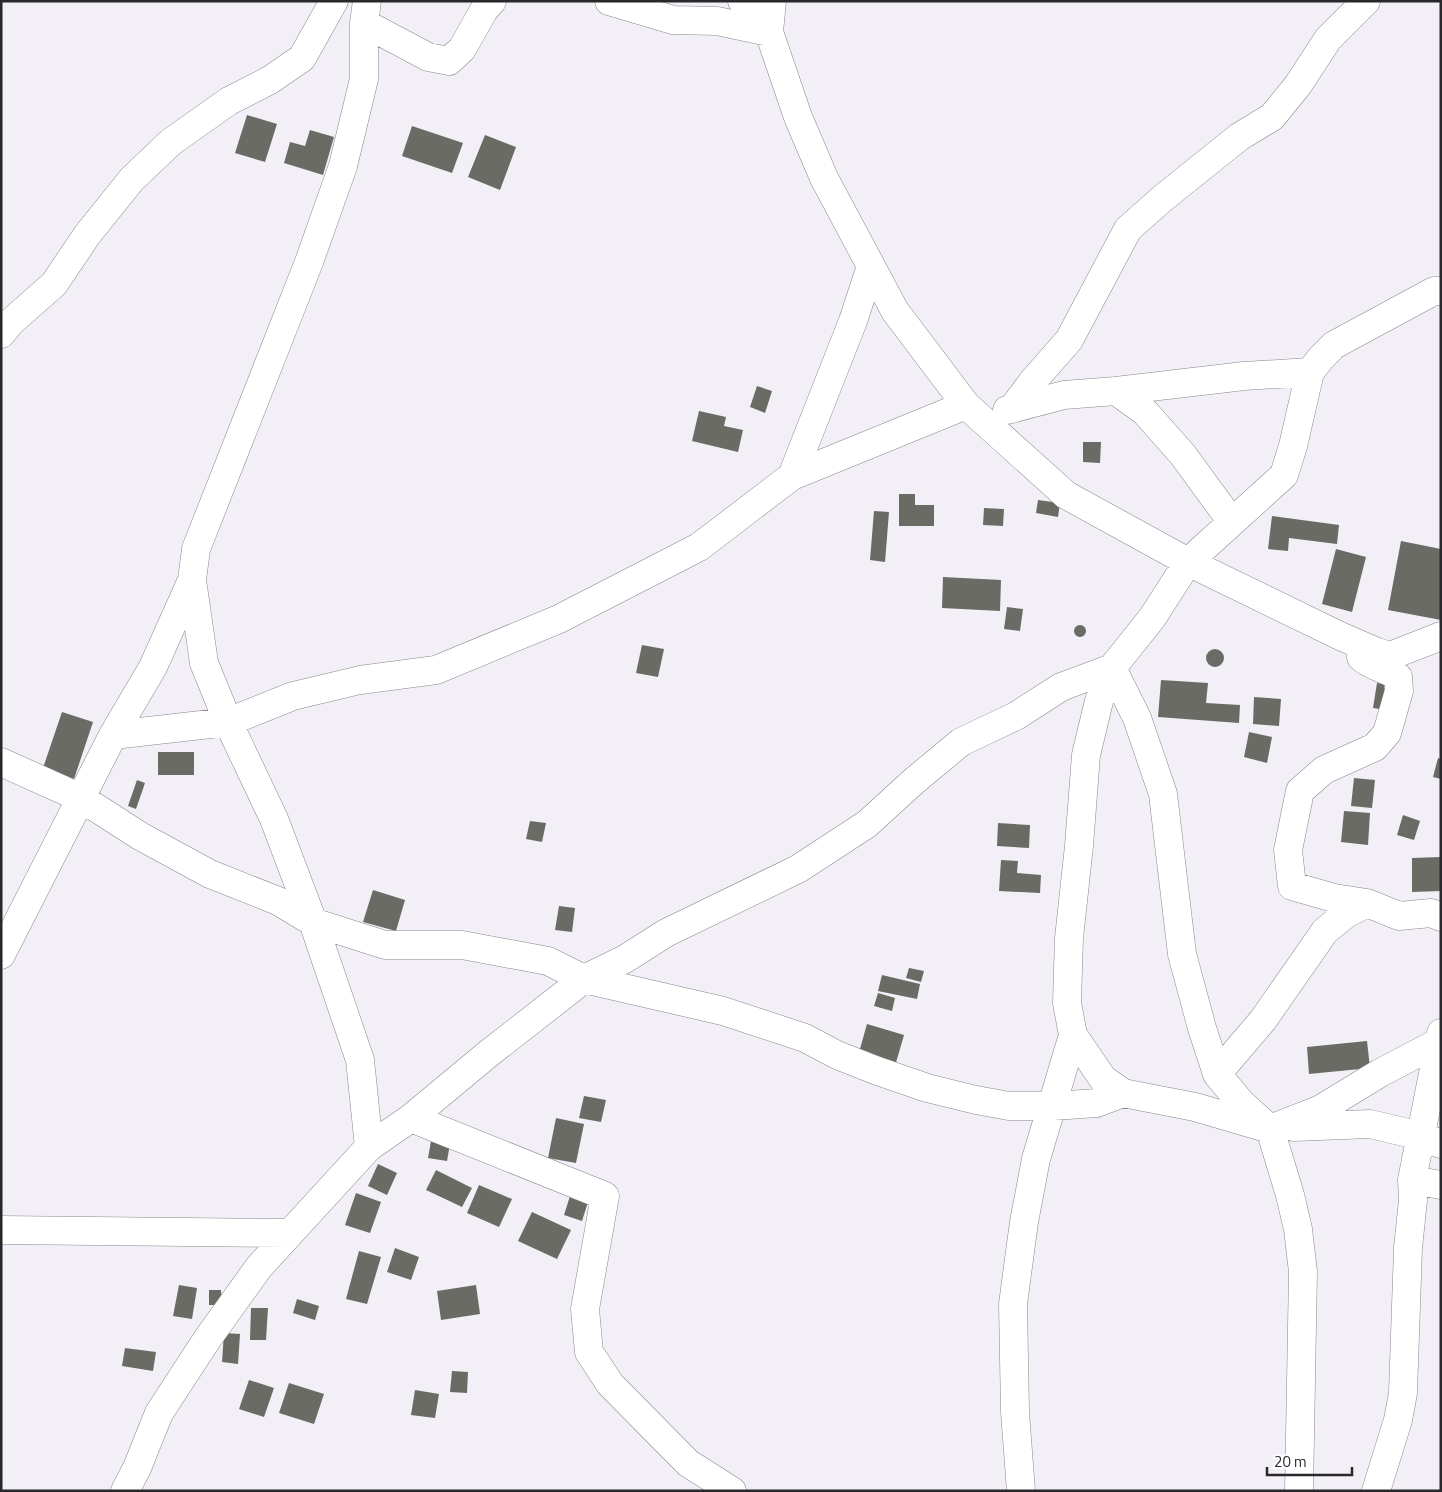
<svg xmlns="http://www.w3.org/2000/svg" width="1442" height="1492" viewBox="0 0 1442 1492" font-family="'Titillium Web',sans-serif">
<rect width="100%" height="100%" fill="#f3eff6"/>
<path fill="#696b64" d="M 247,115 L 277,124 L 265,162 L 235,153 Z
M 412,126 L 463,143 L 452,173 L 402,156 Z
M 310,130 L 334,137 L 323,175 L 284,163 L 290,142 L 305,146 Z
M 485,135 L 516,147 L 500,190 L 468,177 Z
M 757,386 L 772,391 L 765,413 L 750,407 Z
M 699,411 L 726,417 L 724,426 L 743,430 L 738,452 L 692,441 Z
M 1083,442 L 1101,442 L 1100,463 L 1083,462 Z
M 899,494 L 915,494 L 915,505 L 934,505 L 934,526 L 899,526 Z
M 1038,500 L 1060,503 L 1058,517 L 1036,513 Z
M 984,508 L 1004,509 L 1003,526 L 983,525 Z
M 874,511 L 889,512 L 885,562 L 870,560 Z
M 1272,516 L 1339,525 L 1337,544 L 1289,538 L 1288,551 L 1268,549 Z
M 1401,541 L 1441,549 L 1441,620 L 1388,610 Z
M 1336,549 L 1366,557 L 1352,612 L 1322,604 Z
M 943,577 L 1001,580 L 1000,611 L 942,608 Z
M 1007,607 L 1023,609 L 1020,631 L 1004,629 Z
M1074 631a6 6 0 1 1 12 0a6 6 0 1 1-12 0Z
M 642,645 L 664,649 L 658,677 L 636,673 Z
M1206 658a9 9 0 1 1 18 0a9 9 0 1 1-18 0Z
M 1161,680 L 1208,683 L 1206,703 L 1240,705 L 1239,723 L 1158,717 Z
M 1377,683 L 1391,685 L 1387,710 L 1373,708 Z
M 1254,697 L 1281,699 L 1279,726 L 1253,724 Z
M 62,712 L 93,722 L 74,779 L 43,768 Z
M 1249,732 L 1272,737 L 1267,763 L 1244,757 Z
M 158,752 L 194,752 L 194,775 L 158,775 Z
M 1438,758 L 1441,759 L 1441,779 L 1433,777 Z
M 1354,778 L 1375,780 L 1372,808 L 1351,806 Z
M 137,780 L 145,783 L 136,809 L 128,806 Z
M 1344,811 L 1370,813 L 1368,845 L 1341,842 Z
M 1403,815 L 1420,821 L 1414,840 L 1397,835 Z
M 530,821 L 546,823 L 542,842 L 526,839 Z
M 998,823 L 1030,825 L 1029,848 L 997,846 Z
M 1441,857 L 1441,891 L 1412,892 L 1412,858 Z
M 1001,860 L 1018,861 L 1017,873 L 1041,875 L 1040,893 L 999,891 Z
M 373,890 L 405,900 L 396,931 L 363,922 Z
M 559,906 L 575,908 L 572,932 L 555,930 Z
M 909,968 L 924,971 L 921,982 L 906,978 Z
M 882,975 L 920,984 L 917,999 L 878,991 Z
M 878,993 L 895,998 L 892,1011 L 874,1006 Z
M 867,1024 L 904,1035 L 895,1066 L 858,1056 Z
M 1367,1041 L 1370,1068 L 1309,1074 L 1307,1047 Z
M 584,1096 L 606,1100 L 601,1122 L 579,1118 Z
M 556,1118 L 584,1124 L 576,1163 L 548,1158 Z
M 431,1141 L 450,1144 L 447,1161 L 428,1158 Z
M 378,1164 L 397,1173 L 387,1195 L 368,1186 Z
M 436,1170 L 472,1188 L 462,1207 L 426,1190 Z
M 479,1185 L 512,1199 L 499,1227 L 467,1213 Z
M 356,1193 L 381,1202 L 370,1233 L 345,1225 Z
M 570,1196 L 588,1202 L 582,1221 L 564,1215 Z
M 532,1212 L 571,1230 L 557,1259 L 518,1241 Z
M 395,1248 L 419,1257 L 411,1280 L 387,1272 Z
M 359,1251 L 381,1257 L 367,1304 L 346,1299 Z
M 179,1285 L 197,1288 L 192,1319 L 173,1316 Z
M 476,1285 L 480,1314 L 441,1320 L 437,1291 Z
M 209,1290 L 221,1290 L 222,1305 L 209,1305 Z
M 297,1299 L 319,1306 L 315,1320 L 293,1313 Z
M 251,1308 L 268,1308 L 266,1340 L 250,1340 Z
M 224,1333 L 240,1334 L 238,1364 L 222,1362 Z
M 125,1348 L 156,1352 L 153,1371 L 122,1366 Z
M 452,1371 L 468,1372 L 467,1393 L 450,1392 Z
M 249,1380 L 274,1388 L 264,1417 L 239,1409 Z
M 289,1383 L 324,1394 L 314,1424 L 279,1413 Z
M 415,1390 L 439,1394 L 435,1418 L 411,1415 Z"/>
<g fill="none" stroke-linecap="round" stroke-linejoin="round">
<g stroke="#8a868d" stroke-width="29">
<path id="minor" d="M 609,1 L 673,20 L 717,21 L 769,32
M 742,1 L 769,32 L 798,117 L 824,178 L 895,311 L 966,405 L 1066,495 L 1188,562 L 1284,475 L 1293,446 L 1310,372 L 1321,358 L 1334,345 L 1434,291 L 1441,291
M 364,23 L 428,57 L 449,61 L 462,49 L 484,10 L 492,1
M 769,32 L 772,1
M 1,334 L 11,322 L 54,284 L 87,235 L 132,179 L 171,142 L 229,101 L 270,80 L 302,58 L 334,1
M 1116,391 L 1244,376 L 1310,372
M 1012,409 L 1033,381 L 1069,340 L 1128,229 L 1163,198 L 1239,137 L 1272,117 L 1298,85 L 1328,39 L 1366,1
M 1007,410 L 1064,395 L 1116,391 L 1145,412 L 1183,455 L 1232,522
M 792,476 L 853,321 L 871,266
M 192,580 L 204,663 L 228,722 L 274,819 L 313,922 L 360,1060 L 369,1147
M 1441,636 L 1390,656 L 1377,652 L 1338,635 L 1188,562 L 1152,618 L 1112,668 L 1099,701 L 1086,755 L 1079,846 L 1069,938 L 1067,1003 L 1073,1035 L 1103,1079 L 1123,1093 L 1195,1107 L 1270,1129 L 1321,1109 L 1380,1073 L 1441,1041
M 1361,657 C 1371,667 1387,668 1398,677 L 1399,691 L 1387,733 L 1375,747 L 1324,770 L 1300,791 L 1288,850 L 1292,886 L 1334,898 L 1367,903 L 1399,916 L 1431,913 L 1441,917
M 113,735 L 228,722 L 293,696 L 360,680 L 436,670 L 559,619 L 699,547 L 792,476 L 966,405
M 1,762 L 81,798 L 140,836 L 210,874 L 278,901 L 313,922 L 385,945 L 462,945 L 548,961 L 584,979 L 723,1011 L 805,1038 L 837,1055 L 875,1070 L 927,1088 L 976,1100 L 1009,1106 L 1053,1106 L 1097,1103 L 1123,1093
M 1,955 L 113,735 L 153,667 L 192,580 L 196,549 L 309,262 L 343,166 L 364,79 L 364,23 L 367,1
M 1217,1074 L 1263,1020 L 1325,931 L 1346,914 L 1367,903
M 411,1118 L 605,1196 L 585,1309 L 589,1352 L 610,1384 L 688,1463 L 732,1491
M 1294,1127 L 1370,1124 L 1421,1136 L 1441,1144
M 1412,1180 L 1441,1185
M 1,1230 L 290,1233
M 125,1491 L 137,1468 L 159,1413 L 208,1338 L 259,1267 L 369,1147 L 411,1118 L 488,1054 L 584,979 L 625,959 L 666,933 L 798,869 L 867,824 L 914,781 L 961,742 L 1016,716 L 1061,687 L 1112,668 L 1137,718 L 1163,794 L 1182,954 L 1202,1028 L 1217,1074 L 1241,1103 L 1270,1129 L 1290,1195 L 1298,1229 L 1303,1272 L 1299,1491
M 1021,1491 L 1015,1412 L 1013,1304 L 1024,1222 L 1036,1159 L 1073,1035
M 1376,1491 L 1398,1420 L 1403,1393 L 1408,1248 L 1413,1200 L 1412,1180 L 1441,1033"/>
</g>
<use href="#minor" stroke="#fff" stroke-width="28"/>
</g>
<rect width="1442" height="1492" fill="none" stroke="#28272a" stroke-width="5"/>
<path d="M1267 1467v8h85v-8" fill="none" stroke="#28272a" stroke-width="2.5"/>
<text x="1274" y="1467" font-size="15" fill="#28272a" stroke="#fefdff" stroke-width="4" paint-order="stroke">20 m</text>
</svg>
